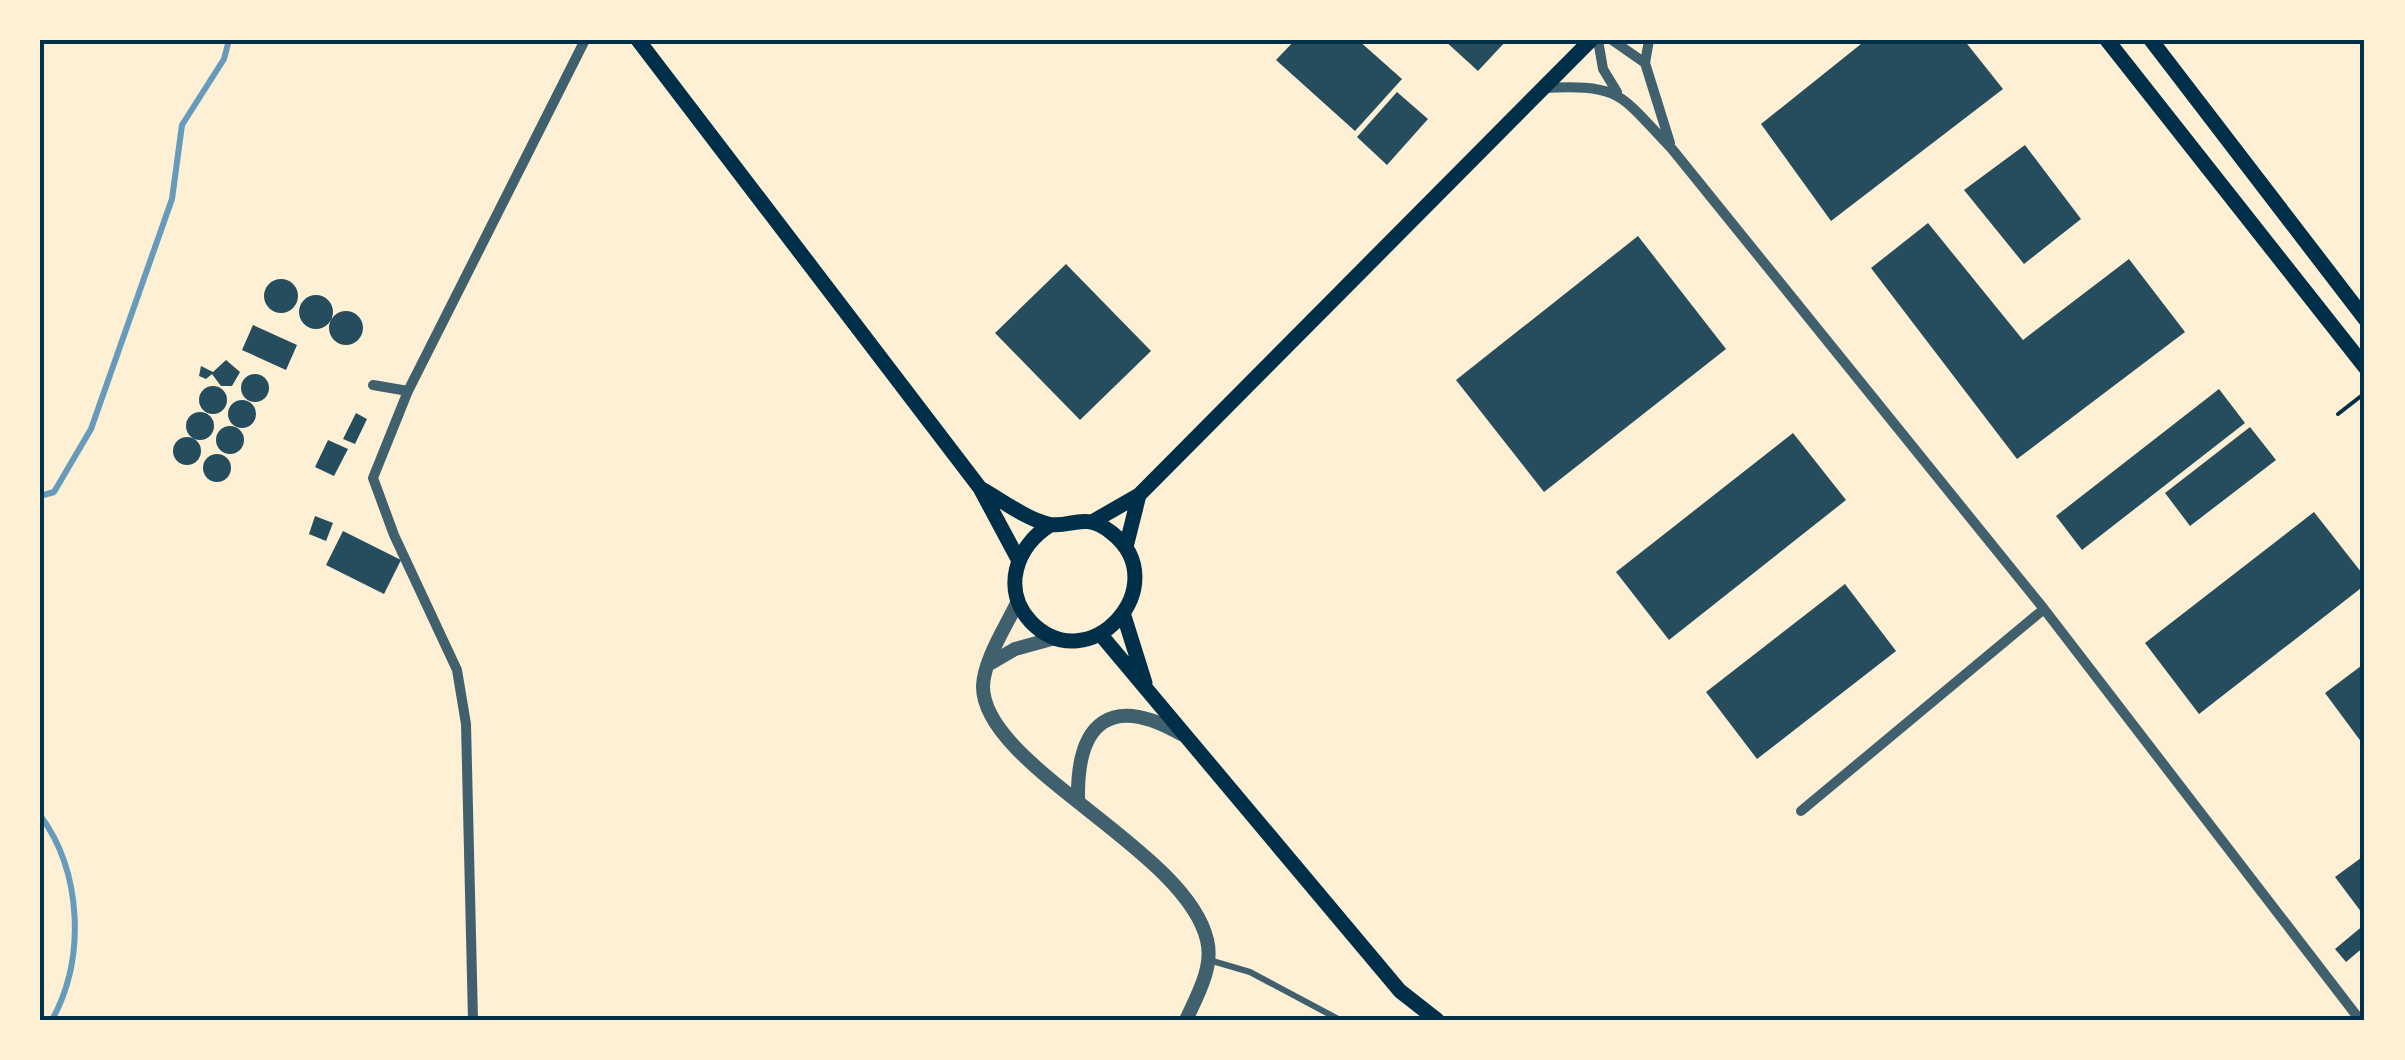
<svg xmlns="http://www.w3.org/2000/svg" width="2405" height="1060" viewBox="0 0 2405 1060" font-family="Karla,sans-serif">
<rect width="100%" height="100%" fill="#fdf0d5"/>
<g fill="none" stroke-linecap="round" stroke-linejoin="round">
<path stroke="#669bbc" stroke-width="6" d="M 40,496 L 54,492 L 91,429 L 172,199 L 182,125 L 224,59 L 229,40
M 40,815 C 82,872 86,958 52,1020"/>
</g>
<path fill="#264d5e" d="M 1295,40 L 1358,40 L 1402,79 L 1355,131 L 1276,60 Z
M 1444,40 L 1507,40 L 1478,71 Z
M 1866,40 L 1964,40 L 2003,89 L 1831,221 L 1761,124 Z
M 1397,92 L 1428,119 L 1387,165 L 1357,137 Z
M 2025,145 L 2081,219 L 2024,264 L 1964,190 Z
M 1928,223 L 2023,340 L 2129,259 L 2185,332 L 2017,459 L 1871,268 Z
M 1638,236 L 1726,349 L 1544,492 L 1456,380 Z
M 1066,264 L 1151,351 L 1080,420 L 995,333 Z
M264 296a17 17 0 1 1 34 0a17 17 0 1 1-34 0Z
M299 312a17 17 0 1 1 34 0a17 17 0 1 1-34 0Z
M329 328a17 17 0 1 1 34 0a17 17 0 1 1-34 0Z
M 253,325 L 297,345 L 286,370 L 242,350 Z
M 226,360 L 240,372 L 232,386 L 221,386 L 212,374 L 206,379 L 199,376 L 201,366 L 213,372 Z
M241 388a14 14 0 1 1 28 0a14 14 0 1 1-28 0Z
M199 400a14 14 0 1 1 28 0a14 14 0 1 1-28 0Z
M 2219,389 L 2245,423 L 2082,550 L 2056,516 Z
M228 414a14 14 0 1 1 28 0a14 14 0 1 1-28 0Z
M186 426a14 14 0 1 1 28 0a14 14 0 1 1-28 0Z
M 356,413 L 367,419 L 355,444 L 343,439 Z
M216 440a14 14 0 1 1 28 0a14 14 0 1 1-28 0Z
M 2250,427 L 2276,460 L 2190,526 L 2165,493 Z
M 1793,433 L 1846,500 L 1669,640 L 1616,572 Z
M173 451a14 14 0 1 1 28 0a14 14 0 1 1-28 0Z
M 328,440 L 348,449 L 334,476 L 315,467 Z
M203 468a14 14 0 1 1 28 0a14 14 0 1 1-28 0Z
M 2314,512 L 2365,577 L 2365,585 L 2199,714 L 2145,643 Z
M 315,516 L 333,523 L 326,541 L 309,534 Z
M 343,531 L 401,560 L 384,594 L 326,565 Z
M 1845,584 L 1896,651 L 1757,759 L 1706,692 Z
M 2365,663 L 2365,747 L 2325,693 Z
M 2365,855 L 2365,917 L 2335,877 Z
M 2365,924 L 2365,946 L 2346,962 L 2335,949 Z"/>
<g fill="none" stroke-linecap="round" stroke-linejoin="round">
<path stroke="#003049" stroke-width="4" d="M 2338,414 L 2365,393"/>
<path stroke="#3f606c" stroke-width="6" d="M 1209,960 L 1250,972 L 1340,1020"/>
<path stroke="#3f606c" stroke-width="10" d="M 1598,40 L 1603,69 L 1617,92
M 1612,40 L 1645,63
M 1649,40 L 1645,63 L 1670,143
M 1544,88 C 1623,84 1620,95 1672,149 L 2044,609 L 2360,1020
M 373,385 L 408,391
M 1801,811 L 2044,609
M 473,1020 L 466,724 L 457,670 L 394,535 L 373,478 L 408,391 L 585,40"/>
<path stroke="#3f606c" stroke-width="14" d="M 1018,601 C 1007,625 984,659 983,686 C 982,766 1186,849 1207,940 C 1214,967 1197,996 1186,1020
M 991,663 L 1015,649 L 1055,638
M 1078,798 C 1077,722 1111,694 1181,734"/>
<path stroke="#003049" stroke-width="15" d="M 638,40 L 980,488 L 1018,559
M 2107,40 L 2365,367
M 2151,40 L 2365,319
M 980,488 C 1000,499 1026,519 1048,524 C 1071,529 1083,510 1112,533 C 1177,585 1089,682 1031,622 C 1001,590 1016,546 1050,525
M 1092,522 L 1139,495 L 1591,40
M 1126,547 L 1139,495
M 1124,616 L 1145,683
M 1101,635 L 1400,991 L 1437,1020"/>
</g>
<rect width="2405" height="1060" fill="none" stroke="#fdf0d5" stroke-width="85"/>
<rect x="42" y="42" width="2320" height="976" fill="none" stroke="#003049" stroke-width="4"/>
</svg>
